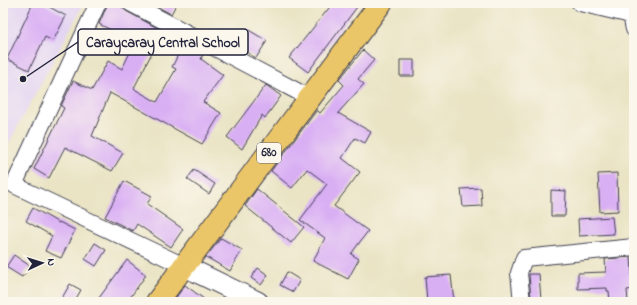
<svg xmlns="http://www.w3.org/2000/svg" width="637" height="305" viewBox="0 0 637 305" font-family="'Indie Flower',sans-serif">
<rect width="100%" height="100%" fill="#fbf7ec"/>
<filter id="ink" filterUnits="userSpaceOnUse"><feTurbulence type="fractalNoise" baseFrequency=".025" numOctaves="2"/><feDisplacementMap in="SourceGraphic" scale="8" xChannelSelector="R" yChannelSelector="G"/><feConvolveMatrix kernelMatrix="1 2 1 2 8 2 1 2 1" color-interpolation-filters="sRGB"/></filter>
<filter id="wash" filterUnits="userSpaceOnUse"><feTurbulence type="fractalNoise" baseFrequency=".012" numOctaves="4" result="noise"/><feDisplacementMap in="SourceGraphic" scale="16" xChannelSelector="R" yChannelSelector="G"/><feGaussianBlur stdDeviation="0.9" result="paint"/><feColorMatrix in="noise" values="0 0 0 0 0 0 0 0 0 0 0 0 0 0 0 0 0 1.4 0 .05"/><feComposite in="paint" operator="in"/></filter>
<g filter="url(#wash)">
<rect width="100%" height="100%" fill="#eae4c5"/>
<path fill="#e2d4f3" d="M 3,3 L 84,3 L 3,154 Z"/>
<g id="blocks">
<path fill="#d9aff4" d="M 33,3 L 42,3 L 66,16 L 53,41 L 45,37 L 29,70 L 7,59 Z
M 108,3 L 115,3 L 121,6 L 126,11 L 163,31 L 134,88 L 136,90 L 157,102 L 176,69 L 172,67 L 183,45 L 203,54 L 201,59 L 223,75 L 203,102 L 221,113 L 202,144 L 110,93 L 92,136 L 123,153 L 112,171 L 65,147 L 49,178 L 34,169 L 64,108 L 61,106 L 73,81 L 92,90 L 108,61 L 122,69 L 135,42 L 99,24 Z
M 158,3 L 177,3 L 171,14 L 156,6 Z
M 333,3 L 360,3 L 308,72 L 289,58 Z
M 247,29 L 267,41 L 256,58 L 236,46 Z
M 363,50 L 374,60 L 358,79 L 364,84 L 338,113 L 371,132 L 365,143 L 355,138 L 342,158 L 360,172 L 334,206 L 368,231 L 351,254 L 359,259 L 348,279 L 313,261 L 325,238 L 300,220 L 327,184 L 307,169 L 292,188 L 271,171 L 317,110 L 320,113 L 344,85 L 339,80 Z
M 400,60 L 414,60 L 414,76 L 400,76 Z
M 266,85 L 281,96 L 265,118 L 262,115 L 242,149 L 227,137 Z
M 194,170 L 215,184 L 209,194 L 187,179 Z
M 617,173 L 618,211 L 600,212 L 598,174 Z
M 124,181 L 152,196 L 147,204 L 183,229 L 171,247 L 137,224 L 133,231 L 105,217 Z
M 481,188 L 482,206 L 463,207 L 461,189 Z
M 257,189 L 304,227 L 291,243 L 245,206 Z
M 551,190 L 566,191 L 565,216 L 551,216 Z
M 33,208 L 59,223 L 59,222 L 75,230 L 61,258 L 45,251 L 52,236 L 26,221 Z
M 612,217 L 614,234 L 579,236 L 578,219 Z
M 221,238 L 242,250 L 230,271 L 206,257 Z
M 95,243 L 106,250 L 96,266 L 85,259 Z
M 14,255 L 30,266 L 22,277 L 6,267 Z
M 631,257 L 633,289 L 627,290 L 628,302 L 610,302 L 609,291 L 607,291 L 607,288 L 578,289 L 578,273 L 606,272 L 605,259 Z
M 127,260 L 146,275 L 127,302 L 96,302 Z
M 258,268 L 268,275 L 261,285 L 251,278 Z
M 287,272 L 300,280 L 293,292 L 280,285 Z
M 529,274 L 539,274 L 541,300 L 531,300 Z
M 451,275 L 454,302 L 427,302 L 425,277 Z
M 70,284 L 81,290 L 74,302 L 62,298 Z
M 185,285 L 208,302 L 179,302 L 175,299 Z"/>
</g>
</g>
<g filter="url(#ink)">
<use href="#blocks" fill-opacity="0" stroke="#403f50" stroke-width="1"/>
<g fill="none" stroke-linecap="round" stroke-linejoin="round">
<g stroke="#403f50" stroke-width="18">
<path id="minor" d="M 98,3 L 14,185 L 184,266
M 130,3 L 310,98
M 580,3 L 631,15 L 634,29
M 522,302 L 519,273 L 524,258 L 634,247"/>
</g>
<g stroke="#403f50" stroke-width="22">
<path id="tertiary" d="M 184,266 L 258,302"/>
</g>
<g stroke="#403f50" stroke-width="24">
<path id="primary" d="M 157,302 L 381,3"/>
</g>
<use href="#minor" stroke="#fff" stroke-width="16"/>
<use href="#tertiary" stroke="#fff" stroke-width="20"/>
<use href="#primary" stroke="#ebc669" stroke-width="22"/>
</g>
</g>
<g text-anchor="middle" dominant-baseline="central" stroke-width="3.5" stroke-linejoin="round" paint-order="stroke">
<rect fill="#fbf7ec" stroke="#636270" stroke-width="1" x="257" y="143" width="24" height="20" rx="3"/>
<g font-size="12" font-weight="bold" fill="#22223b">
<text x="269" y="153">680</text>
</g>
</g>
<path fill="none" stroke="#22223b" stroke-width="1.5" d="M23 79L78 42"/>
<circle fill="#22223b" stroke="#fbf7ec" stroke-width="1.5" cx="23" cy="79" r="4"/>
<rect fill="#fbf7ec" stroke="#22223b" stroke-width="1.5" x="78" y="29" width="170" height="26" rx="4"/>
<g font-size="14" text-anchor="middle" font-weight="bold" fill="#22223b">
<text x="163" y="47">Caraycaray Central School</text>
</g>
<rect width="637" height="305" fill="none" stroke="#fbf7ec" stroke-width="16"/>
<g transform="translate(42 263) rotate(86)" stroke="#fbf7ec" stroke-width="3" paint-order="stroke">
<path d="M0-3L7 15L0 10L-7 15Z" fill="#22223b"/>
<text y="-6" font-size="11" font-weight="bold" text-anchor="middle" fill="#22223b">N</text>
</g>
</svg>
